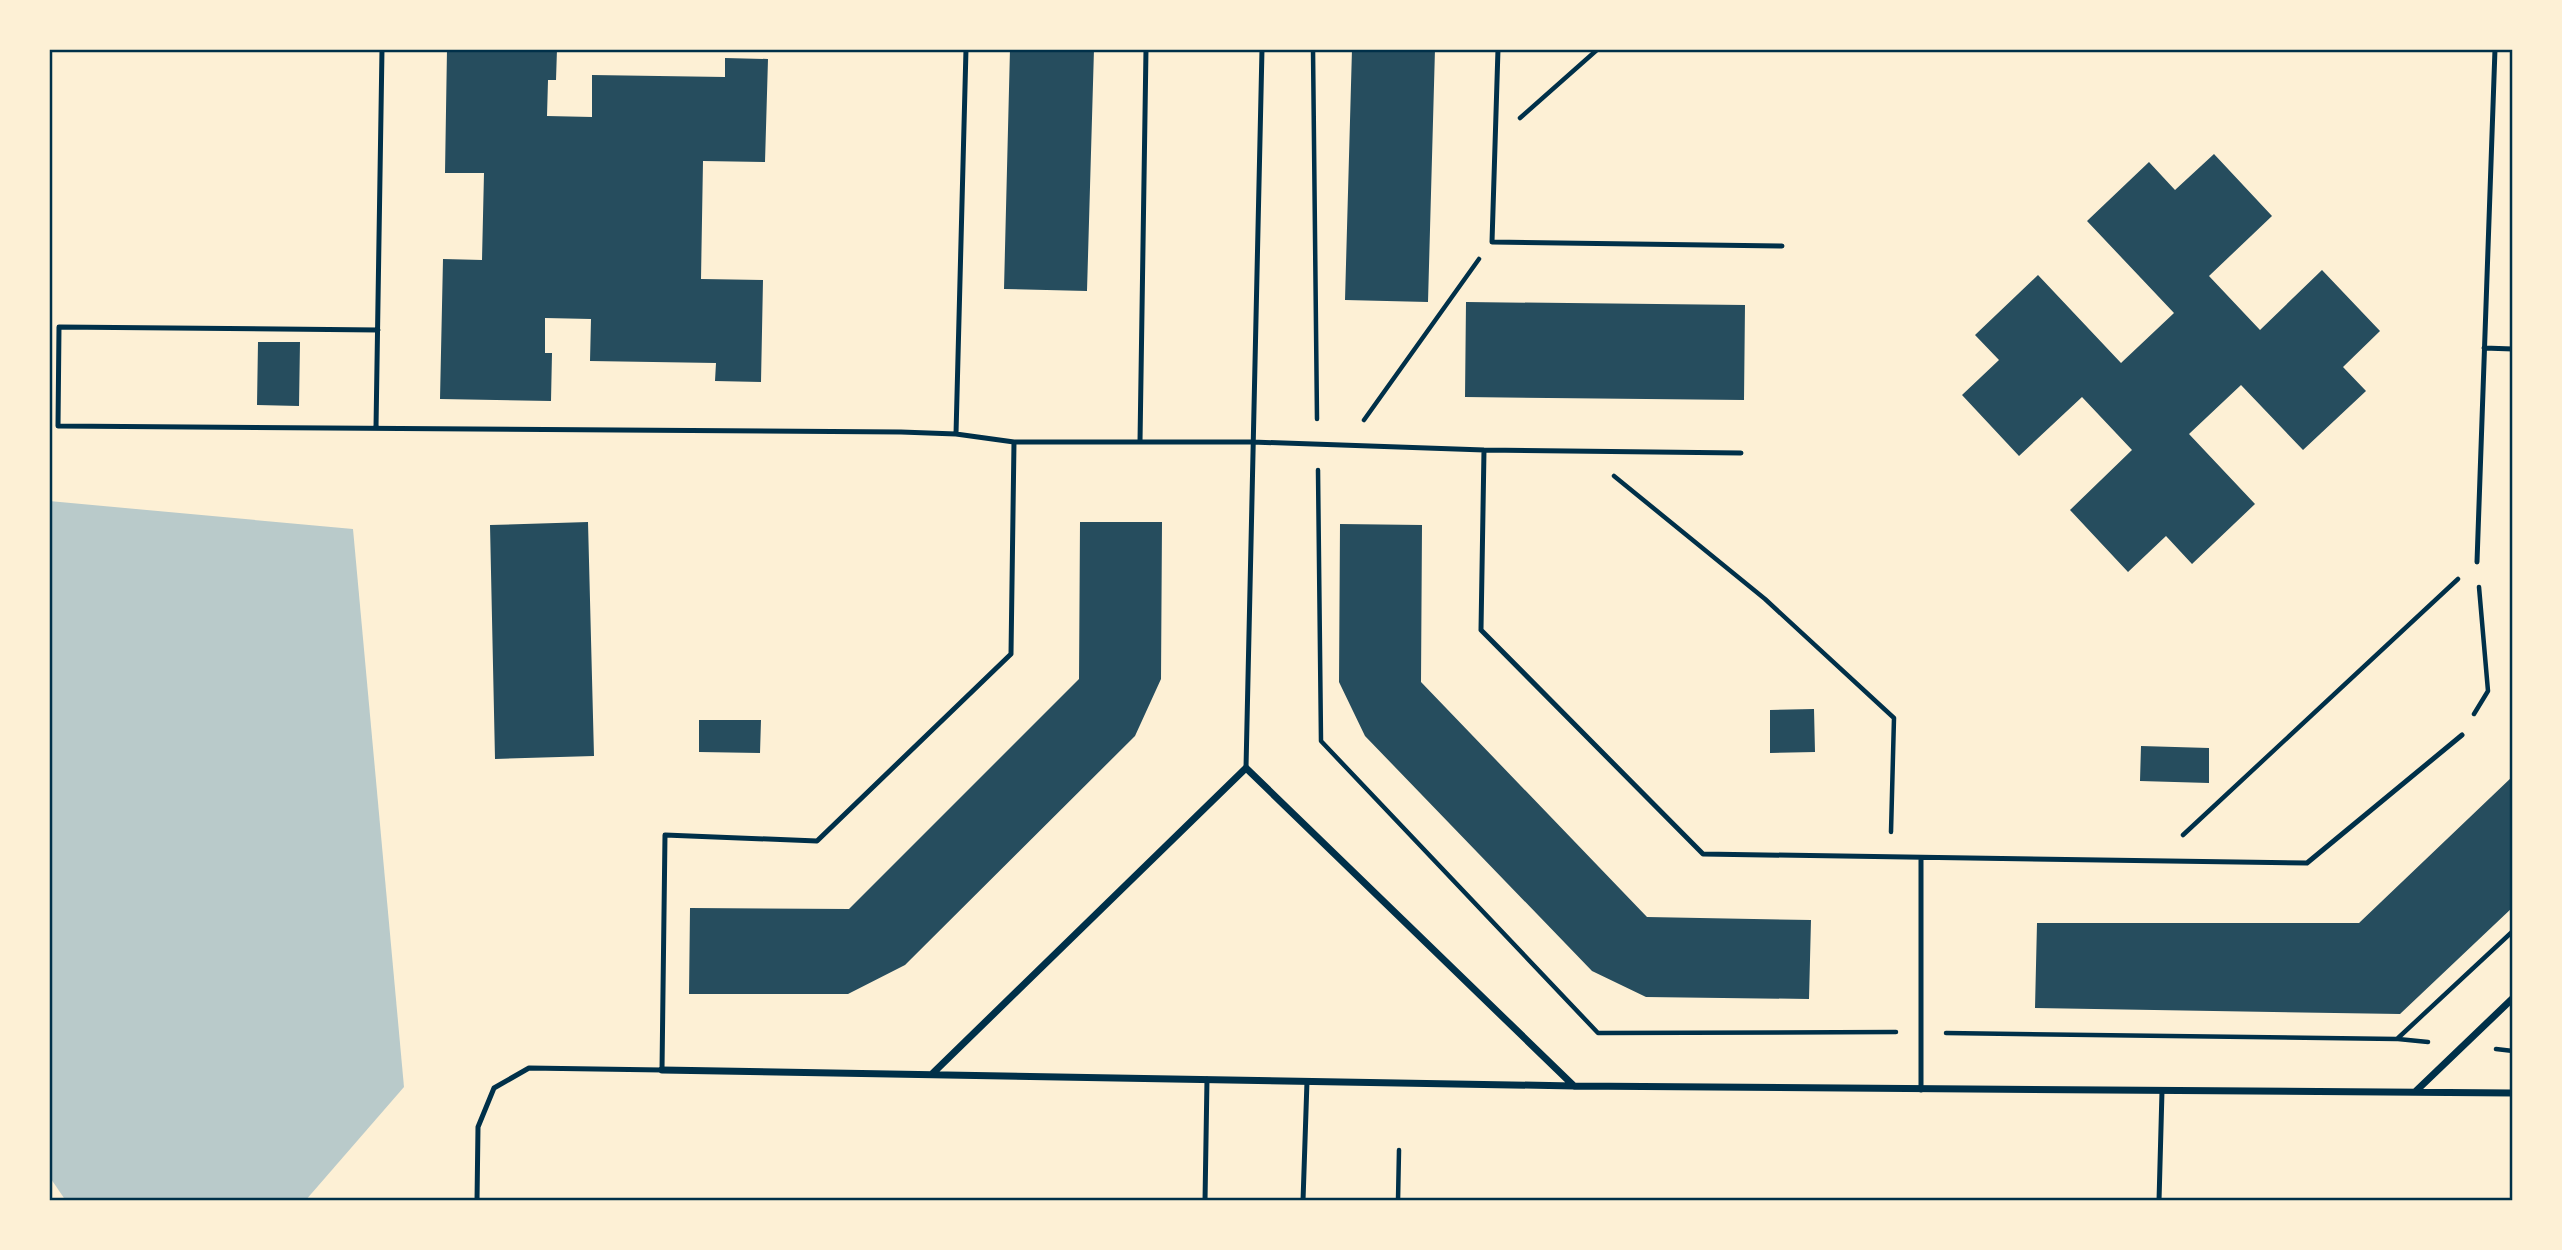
<svg xmlns="http://www.w3.org/2000/svg" width="2562" height="1250" viewBox="0 0 2562 1250" font-family="'Crimson Pro',serif">
<rect width="100%" height="100%" fill="#fdf0d5"/>
<path fill="#b9caca" d="M 49,501 L 353,529 L 404,1087 L 305,1201 L 66,1201 L 49,1176 Z"/>
<path fill="#264d5e" d="M 447,49 L 557,49 L 556,80 L 548,80 L 547,116 L 592,117 L 592,75 L 725,77 L 725,58 L 768,59 L 765,162 L 703,161 L 701,279 L 763,280 L 761,382 L 715,381 L 716,363 L 590,361 L 591,319 L 545,318 L 545,353 L 552,353 L 551,401 L 440,399 L 443,259 L 482,260 L 484,173 L 445,173 Z
M 1010,49 L 1094,49 L 1087,291 L 1004,289 Z
M 1352,49 L 1435,49 L 1428,302 L 1345,300 Z
M 2214,154 L 2272,216 L 2209,276 L 2260,330 L 2322,270 L 2380,331 L 2343,367 L 2366,391 L 2303,450 L 2241,385 L 2189,434 L 2255,504 L 2192,564 L 2166,536 L 2128,572 L 2070,510 L 2132,450 L 2082,397 L 2019,456 L 1962,395 L 1999,360 L 1975,335 L 2038,275 L 2121,363 L 2174,313 L 2087,221 L 2149,162 L 2175,190 Z
M 1466,302 L 1745,305 L 1744,400 L 1465,397 Z
M 258,342 L 300,342 L 299,406 L 257,405 Z
M 588,522 L 594,756 L 495,759 L 490,525 Z
M 1080,522 L 1162,522 L 1161,679 L 1135,736 L 905,965 L 848,994 L 689,994 L 690,908 L 849,909 L 1079,679 Z
M 1340,524 L 1422,525 L 1421,682 L 1647,917 L 1811,920 L 1809,999 L 1646,997 L 1592,971 L 1365,736 L 1339,682 Z
M 1814,709 L 1815,752 L 1770,753 L 1770,710 Z
M 699,720 L 761,720 L 760,753 L 699,752 Z
M 2141,746 L 2209,748 L 2209,783 L 2140,781 Z
M 2513,776 L 2513,907 L 2400,1014 L 2035,1008 L 2037,923 L 2359,923 Z"/>
<g fill="none" stroke-linecap="round" stroke-linejoin="round">
<path stroke="#003049" stroke-width="4.5" d="M 1313,49 L 1317,419
M 1520,118 L 1598,49
M 1364,420 L 1479,259
M 1318,470 L 1321,741 L 1598,1033 L 1896,1032
M 1614,476 L 1765,599 L 1894,718 L 1891,832
M 2474,714 L 2488,691 L 2479,587
M 2183,835 L 2458,579
M 1946,1033 L 2397,1039 L 2513,931
M 2398,1039 L 2428,1042
M 2496,1049 L 2513,1051
M 1398,1201 L 1399,1150"/>
<path stroke="#003049" stroke-width="5" d="M 1498,49 L 1492,242 L 1782,246
M 378,330 L 59,327 L 58,426 L 901,432 L 956,434 L 1014,442 L 1252,442 L 1484,450 L 1741,453
M 2484,348 L 2513,349
M 376,428 L 382,49
M 956,434 L 966,49
M 1140,442 L 1146,49
M 1484,450 L 1481,630 L 1703,854 L 2307,863 L 2462,735
M 2477,562 L 2495,49
M 1246,768 L 1262,49
M 1921,858 L 1921,1090
M 477,1201 L 478,1127 L 494,1088 L 529,1068 L 662,1070 L 665,835 L 817,841 L 1011,654 L 1014,442
M 1205,1201 L 1207,1079
M 1303,1201 L 1307,1081
M 2159,1201 L 2162,1091"/>
<path stroke="#003049" stroke-width="7" d="M 662,1070 L 1574,1086 L 2513,1093
M 933,1073 L 1246,768 L 1574,1086
M 2416,1091 L 2513,998"/>
</g>
<rect width="2562" height="1250" fill="none" stroke="#fdf0d5" stroke-width="102"/>
<rect x="51" y="51" width="2460" height="1148" fill="none" stroke="#003049" stroke-width="2.5"/>
</svg>
